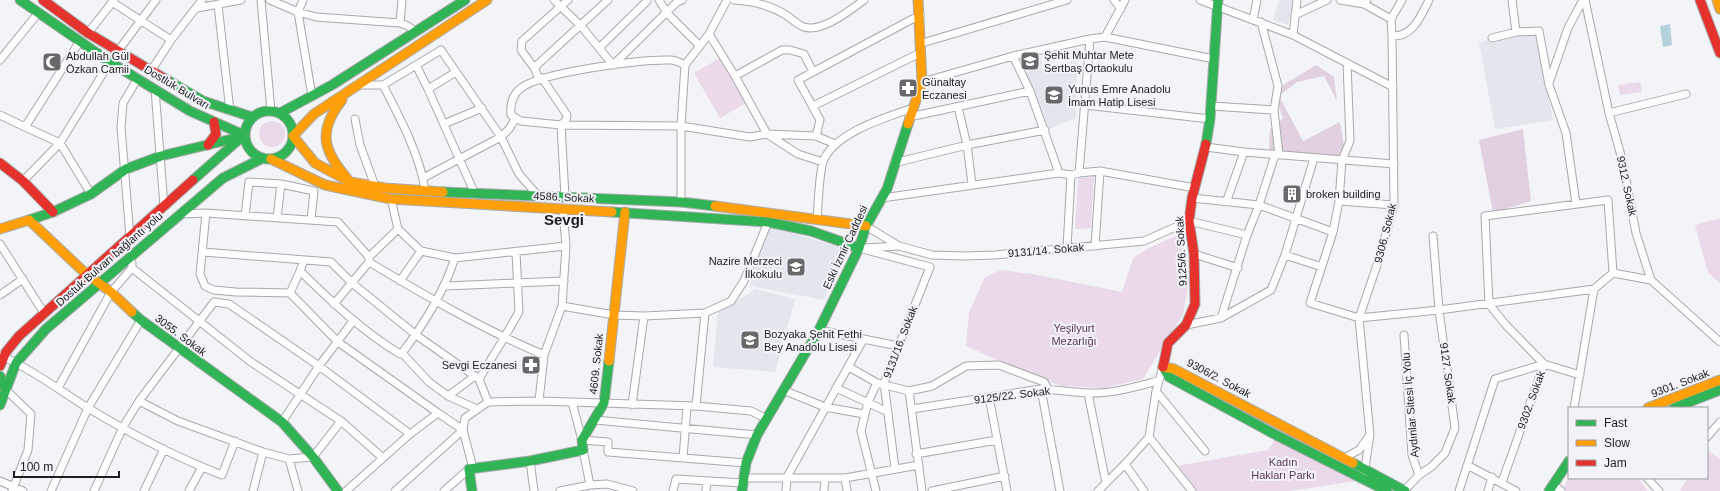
<svg xmlns="http://www.w3.org/2000/svg" width="1720" height="491" viewBox="0 0 1720 491" font-family="Helvetica,sans-serif">
<rect width="100%" height="100%" fill="#f3f4f7"/>
<path fill="#e3e6ed" d="M 1279,0 L 1294,1 L 1288,25 L 1273,20 Z
M 1516,34 L 1537,34 L 1553,120 L 1495,129 L 1479,42 Z
M 1039,51 L 1043,66 L 1021,71 L 1015,57 Z
M 1077,60 L 1076,118 L 1049,129 L 1021,73 Z
M 768,226 L 843,248 L 824,300 L 750,286 Z
M 756,289 L 795,299 L 775,372 L 713,367 L 718,312 Z"/>
<path fill="#eadae9" d="M 720,58 L 746,103 L 720,118 L 694,73 Z
M 1640,82 L 1642,92 L 1620,95 L 1618,85 Z
M259 134a13 13 0 1 1 26 0a13 13 0 1 1-26 0Z
M 1094,177 L 1091,228 L 1075,229 L 1078,178 Z
M 1720,218 L 1720,283 L 1708,273 L 1695,225 Z
M 1182,233 L 1189,280 L 1183,314 L 1143,379 L 1104,388 L 1062,386 L 1031,375 L 966,346 L 969,312 L 985,277 L 1001,270 L 1032,274 L 1122,292 L 1133,258 L 1149,248 Z
M 1276,438 L 1357,481 L 1290,491 L 1196,491 L 1177,466 L 1268,450 Z
M 1707,450 L 1720,459 L 1720,491 L 1680,491 L 1688,478 L 1707,478 Z
M 1569,477 L 1638,478 L 1648,491 L 1566,491 L 1563,488 Z"/>
<path fill="#e1d1e0" d="M 1316,65 L 1334,77 L 1337,101 L 1324,76 L 1297,82 L 1279,96 L 1303,141 L 1340,122 L 1345,152 L 1343,159 L 1269,151 L 1270,129 L 1283,118 L 1277,101 L 1283,85 Z
M 1523,129 L 1531,201 L 1493,213 L 1479,140 Z"/>
<path fill="#b4d2dc" d="M 1670,24 L 1672,45 L 1663,47 L 1660,26 Z"/>
<g fill="none" stroke-linecap="round" stroke-linejoin="round">
<g stroke="#a8a9ab" stroke-width="9">
<path id="street" d="M 261,0 L 271,111
M 270,0 L 298,12 L 316,17 L 400,23 L 408,26 L 416,32
M 303,0 L 298,12 L 312,96
M 554,0 L 581,26 L 613,65 L 677,2 L 682,0
M 659,0 L 667,13 L 700,46
M 734,0 C 752,1 770,5 786,15 C 792,19 798,25 804,27 C 822,33 850,10 864,0
M 1114,0 L 1121,9
M 1200,0 L 1293,35 L 1393,87
M 1340,0 L 1364,4 L 1367,0
M 1512,0 L 1516,32
M 1585,0 L 1609,113 L 1622,159 L 1636,233 L 1651,280 L 1720,342
M 112,2 L 171,40
M 1364,4 L 1391,19
M 218,5 L 230,111
M 197,8 L 241,0
M 1295,15 L 1327,0
M 1253,20 L 1257,0
M 1261,22 L 1278,86 L 1274,110 L 1279,155
M 400,23 L 402,0
M 88,33 L 114,0
M 709,34 L 735,76 L 767,134 L 798,154 L 823,162
M 1293,35 L 1297,0
M 1392,36 L 1391,19 L 1402,0
M 1105,37 L 1214,59
M 1492,38 L 1516,32 L 1539,31 L 1549,85 L 1566,133 L 1576,204
M 919,44 L 1067,0
M 599,48 L 647,1
M 118,51 L 156,0
M 0,60 L 39,12
M 1347,63 L 1350,141 L 1342,160 L 1339,201 L 1333,232 L 1310,303 L 1359,318 L 1439,310 L 1594,289 L 1613,273 L 1651,280
M 416,65 L 428,89 L 475,194
M 685,65 C 681,63 675,60 671,60 C 643,59 542,72 521,88 C 512,95 510,105 511,115 L 521,121 L 561,125 L 681,126 L 750,137 L 767,134 L 816,136 L 835,144
M 535,69 L 521,50 L 522,41 L 568,0
M 151,71 L 171,40 L 202,0
M 735,76 L 782,50 L 790,50 L 804,54 L 813,72
M 542,78 L 567,115 L 566,120 L 561,125 L 565,197
M 539,80 L 535,69 L 537,65 L 608,0
M 922,82 L 1013,56 L 1090,39
M 1549,83 L 1568,28 L 1583,0
M 360,85 L 383,85 L 441,50 L 501,137 L 519,174 L 539,197
M 383,85 C 399,116 420,155 425,190
M 155,89 L 164,207
M 428,89 L 456,72
M 1085,105 L 1210,119
M 813,106 L 920,53
M 1211,106 L 1274,110
M 958,107 L 967,145 L 972,184
M 1609,113 L 1686,94
M 0,115 L 25,127 L 80,41
M 909,117 L 1030,91
M 355,119 L 360,145 L 375,186
M 444,124 L 482,108
M 25,127 L 60,143 L 91,194
M 816,136 L 820,120 L 798,80 L 920,15
M 1206,147 L 1244,152 L 1394,164
M 894,163 L 967,145 L 1045,130
M 1059,173 L 1071,175 L 1079,173 L 1090,39 L 1105,37 L 1125,0
M 1079,173 L 1100,171 L 1195,188
M 423,178 L 501,137 L 509,129 L 515,119
M 23,181 L 60,143 L 110,62
M 882,198 L 1059,173 L 1030,91 L 1013,56
M 1192,198 L 1259,205 L 1333,232
M 391,199 L 398,229 L 421,251 L 455,258 L 566,246
M 1227,200 L 1244,152
M 1339,201 L 1394,205
M 681,202 L 681,126 L 685,65 L 709,34 L 727,0
M 206,213 L 200,274 L 205,286 L 214,290 L 236,292 L 290,293 L 338,342 L 438,413
M 182,214 L 206,213 L 338,222 L 369,257 L 369,262 C 426,296 482,329 544,355
M 245,216 L 249,182 L 281,184 L 314,191 L 311,220
M 277,218 L 281,184
M 817,220 C 818,206 819,175 823,162 C 833,133 887,117 913,108
M 866,226 L 899,246 L 932,255 L 964,256 L 995,255 L 1144,241 L 1189,221 L 1247,235
M 130,237 L 121,127 L 123,103 L 138,78
M 0,244 L 44,313
M 1095,246 L 1100,171
M 859,248 L 930,267 L 884,383 L 895,468
M 865,248 L 899,246
M 1067,248 L 1071,175
M 203,252 L 331,262 L 352,283 L 416,335 L 479,379 L 488,402
M 1194,254 L 1238,268
M 1285,255 L 1322,267
M 369,257 L 398,229
M 304,260 L 300,271 C 332,302 362,331 400,354 L 402,353 L 429,382 L 448,396 L 477,409
M 132,268 L 251,362 L 341,421 L 383,458
M 400,281 L 421,251
M 445,286 L 564,281
M 290,293 L 300,271
M 0,295 L 23,279
M 334,304 L 369,262
M 562,306 L 614,315 L 644,316 L 705,313 L 731,301 L 744,281 L 768,222
M 1221,318 L 1247,235 L 1259,205 L 1275,155
M 1186,325 L 1221,318 L 1271,290 L 1285,255 L 1314,158
M 819,330 L 898,346
M 1404,335 L 1412,455 L 1419,475
M 402,353 C 425,323 443,294 455,258
M 2,356 C 33,370 59,390 88,408 C 131,434 176,457 222,475 L 235,441
M 849,367 L 877,383 L 909,391 L 932,386 L 966,366 L 999,365 L 1044,382 L 1049,390
M 1163,367 L 1156,391 L 1205,451
M 1580,375 L 1544,364 L 1505,324 L 1489,304 L 1485,216 L 1608,200 L 1613,273
M 479,379 L 504,338 L 519,312 L 516,252
M 58,388 L 111,292 L 132,268 L 132,263
M 836,388 L 888,412
M 5,389 L 31,414 L 28,450 L 12,491
M 1041,389 L 1060,491
M 783,390 L 825,407 L 864,414
M 909,391 L 922,491
M 1088,393 L 1106,483
M 448,396 L 475,376
M 989,397 L 1007,491
M 139,401 L 178,421 L 263,452 L 289,459 L 313,457 L 341,421
M 539,401 L 544,355 L 562,306 L 566,246 L 563,210
M 572,402 L 582,440 L 608,442 L 608,452 L 746,463
M 632,405 L 644,316
M 696,406 L 705,313
M 1574,408 L 1594,289
M 912,409 L 1041,389 C 1057,390 1072,392 1088,393 C 1112,394 1135,387 1158,381
M 595,420 L 757,435
M 282,422 L 319,366 L 353,321
M 1149,437 L 1192,491
M 1707,437 L 1720,422
M 583,450 L 590,485
M 916,454 L 997,440
M 683,458 L 687,407
M 1344,458 L 1359,450 L 1369,436
M 289,459 L 298,491
M 530,461 L 534,491
M 1125,464 L 1144,491
M 1467,465 L 1516,491
M 1364,474 L 1370,435 L 1359,318 L 1377,265 L 1394,205 L 1392,36 C 1413,37 1421,16 1429,0
M 743,478 L 845,478 L 919,465
M 845,478 L 847,491
M 1647,478 L 1659,491
M 0,481 L 23,491
M 1502,482 L 1544,364
M 1554,485 L 1561,491
M 51,491 L 88,408 L 141,320
M 94,491 L 123,427 L 139,401 L 214,302 L 229,304 L 319,366 L 410,434
M 144,491 L 164,449
M 189,491 L 202,467
M 253,491 L 263,452
M 346,491 L 410,434 L 438,413 L 463,430 L 465,418 L 488,402 L 539,401 L 696,406 L 751,411 L 767,419
M 395,491 L 463,430 L 473,468
M 444,491 L 469,469
M 560,491 L 590,485 L 607,484 L 633,491
M 673,491 L 676,479 L 743,483
M 706,491 L 707,481
M 786,491 L 787,477 L 863,340
M 824,491 L 825,479
M 876,491 L 861,431 L 868,402 L 877,383
M 932,491 L 1005,476
M 1098,491 L 1125,464 L 1149,437 L 1156,391
M 1404,491 L 1419,475 L 1431,467 L 1445,453 L 1455,428 L 1439,310 L 1433,236
M 1459,491 L 1495,379 L 1544,364
M 1488,491 L 1492,477"/>
</g>
<g stroke="#a8a9ab" stroke-width="11">
<path id="fast" d="M 20,0 L 110,62 L 190,111 L 244,135 L 193,180
M 167,80 L 203,101 L 252,117
M245 135a24 24 0 1 1 48 0a24 24 0 1 1-48 0Z
M 280,113 L 332,85 L 465,0
M 1206,144 L 1210,119 L 1218,0
M 443,192 L 681,202 L 715,206
M 612,212 L 768,222 L 811,231 L 859,248
M 29,220 L 53,212 L 91,194 L 126,169 L 161,156 L 244,136
M 132,312 L 141,320 L 282,422 L 313,457 L 338,491
M 1163,367 L 1169,377 L 1276,435 L 1387,491
M 0,376 L 5,389
M 0,405 L 16,363 L 46,329 L 223,178 L 263,158
M 1674,408 L 1720,390
M 1353,463 L 1405,491
M 472,491 L 469,469 L 530,461 L 583,450 L 582,440 L 604,403 L 609,361
M 742,491 L 746,463 L 757,435 L 819,330 L 859,248 L 866,226 L 887,189 L 908,124
M 1549,491 L 1569,461"/>
</g>
<g stroke="#a8a9ab" stroke-width="11">
<path id="slow" d="M 1717,0 L 1720,9
M 342,100 C 316,133 324,152 350,182
M 908,124 L 922,82 L 918,0
M 293,136 L 315,163 L 350,182 L 385,188 L 443,192
M 293,136 L 314,114 L 487,0
M 271,159 L 325,185 L 391,199 L 612,212
M 715,206 L 866,226
M 0,229 L 29,220 L 84,272 L 111,292 L 132,312
M 609,361 L 625,212
M 1163,367 L 1174,369 L 1353,463
M 1648,408 L 1720,380"/>
</g>
<g stroke="#a8a9ab" stroke-width="11">
<path id="jam" d="M 43,0 L 88,33 L 167,80
M 1700,0 L 1720,53
M 208,145 L 216,134 L 214,122
M 0,163 L 23,181 L 53,212
M 0,366 L 6,352 L 19,336 L 193,180
M 1163,367 L 1168,343 L 1186,325 L 1195,304 L 1194,254 L 1189,221 L 1192,198 L 1206,144"/>
</g>
<use href="#street" stroke="#fdfdfe" stroke-width="7"/>
<use href="#fast" stroke="#30b455" stroke-width="9"/>
<use href="#slow" stroke="#ff9f0a" stroke-width="9"/>
<use href="#jam" stroke="#e5322d" stroke-width="9"/>
</g>
<defs>
<g id="school-square" transform="scale(1)"><rect x="-9" y="-9" width="18" height="18" rx="4" fill="#68686b" stroke="#f2f3f8"/><path d="M0-5L7-2L0 1L-7-2ZM-4 1L0 2.5L4 1V4Q0 6-4 4Z" fill="#fff"/></g>
<g id="mosque-square" transform="scale(1)"><rect x="-9" y="-9" width="18" height="18" rx="4" fill="#68686b" stroke="#f2f3f8"/><path d="M3.5-4.9A6 6 0 1 0 3.5 4.9A5 5 0 1 1 3.5-4.9Z" fill="#fff"/></g>
<g id="pharmacy-square" transform="scale(1)"><rect x="-9" y="-9" width="18" height="18" rx="4" fill="#68686b" stroke="#f2f3f8"/><path d="M-2-6h4v4h4v4h-4v4h-4v-4h-4v-4h4Z" fill="#fff"/></g>
<g id="building-square" transform="scale(1)"><rect x="-9" y="-9" width="18" height="18" rx="4" fill="#68686b" stroke="#f2f3f8"/><path d="M-4-6H4V6H1V3H-1V6H-4ZM-2.5-4.3h1.7v1.8h-1.7ZM.8-4.3h1.7v1.8H.8ZM-2.5-1h1.7V.8h-1.7ZM.8-1h1.7V.8H.8Z" fill="#fff"/></g>
</defs>
<g fill-rule="evenodd">
<use href="#school-square" x="1030" y="61"/>
<use href="#mosque-square" x="52" y="62"/>
<use href="#pharmacy-square" x="908" y="88"/>
<use href="#school-square" x="1054" y="95"/>
<use href="#building-square" x="1292" y="194"/>
<use href="#school-square" x="796" y="267"/>
<use href="#school-square" x="750" y="340"/>
<use href="#pharmacy-square" x="531" y="365"/>
</g>
<g text-anchor="middle" dominant-baseline="central" stroke-width="4" stroke-linejoin="round" paint-order="stroke">
<g font-size="11" fill="#1d1d1f" stroke="#f2f3f8" text-anchor="start">
<text x="1044" y="55">Şehit Muhtar Mete<tspan x="1044" dy="13">Sertbaş Ortaokulu</tspan></text>
<text x="66" y="56">Abdullah Gül<tspan x="66" dy="13">Özkan Camii</tspan></text>
<text x="922" y="82">Günaltay<tspan x="922" dy="13">Eczanesi</tspan></text>
<text x="1068" y="89">Yunus Emre Anadolu<tspan x="1068" dy="13">İmam Hatip Lisesi</tspan></text>
<text x="1306" y="194">broken building</text>
<text x="782" y="261" text-anchor="end">Nazire Merzeci<tspan x="782" dy="13">İlkokulu</tspan></text>
<text x="764" y="334">Bozyaka Şehit Fethi<tspan x="764" dy="13">Bey Anadolu Lisesi</tspan></text>
<text x="517" y="365" text-anchor="end">Sevgi Eczanesi</text>
</g>
<g font-size="11" fill="#1d1d1f" stroke="#f2f3f8">
<text transform="translate(177 87) rotate(31)">Dostluk Bulvarı</text>
<text transform="translate(1627 186) rotate(78)">9312. Sokak</text>
<text transform="translate(564 197) rotate(3)">4586. Sokak</text>
<text transform="translate(1385 233) rotate(-76)">9306. Sokak</text>
<text transform="translate(845 247) rotate(-65)">Eski İzmir Caddesi</text>
<text transform="translate(1046 250) rotate(-5)">9131/14. Sokak</text>
<text transform="translate(1181 251) rotate(-93)">9125/6. Sokak</text>
<text transform="translate(109 259) rotate(-41)">Dostuk Bulvarı bağlantı yolu</text>
<text transform="translate(181 335) rotate(37)">3055. Sokak</text>
<text transform="translate(900 342) rotate(-69)">9131/16. Sokak</text>
<text transform="translate(596 364) rotate(-84)">4609. Sokak</text>
<text transform="translate(1448 373) rotate(82)">9127. Sokak</text>
<text transform="translate(1219 378) rotate(28)">9306/2. Sokak</text>
<text transform="translate(1680 383) rotate(-21)">9301. Sokak</text>
<text transform="translate(1012 395) rotate(-7)">9125/22. Sokak</text>
<text transform="translate(1531 400) rotate(-70)">9302. Sokak</text>
<text transform="translate(1410 405) rotate(-95)">Aydınlar Sitesi İç Yolu</text>
</g>
<g font-size="11" fill="#5c3458" stroke="#f2f3f8">
<text x="1074" y="328">Yeşilyurt<tspan x="1074" dy="13">Mezarlığı</tspan></text>
<text x="1283" y="462">Kadın<tspan x="1283" dy="13">Hakları Parkı</tspan></text>
</g>
<g font-size="15" font-weight="bold" fill="#1d1d1f" stroke="#f2f3f8">
<text x="564" y="219">Sevgi</text>
</g>
</g>
<rect x="1568" y="407" width="140" height="72" fill="#f2f3f8" stroke="#9d9da1"/>
<rect x="1576" y="420" width="20" height="6" fill="#30b455" stroke="#9d9da1"/>
<text x="1604" y="427" font-size="12" fill="#1d1d1f">Fast</text>
<rect x="1576" y="440" width="20" height="6" fill="#ff9f0a" stroke="#9d9da1"/>
<text x="1604" y="447" font-size="12" fill="#1d1d1f">Slow</text>
<rect x="1576" y="460" width="20" height="6" fill="#e5322d" stroke="#9d9da1"/>
<text x="1604" y="467" font-size="12" fill="#1d1d1f">Jam</text>
<path d="M14 471v6h105v-6" fill="none" stroke="#1d1d1f" stroke-width="2"/>
<text x="20" y="471" font-size="12" fill="#1d1d1f" stroke="#f2f3f8" stroke-width="3" paint-order="stroke">100 m</text>
</svg>
